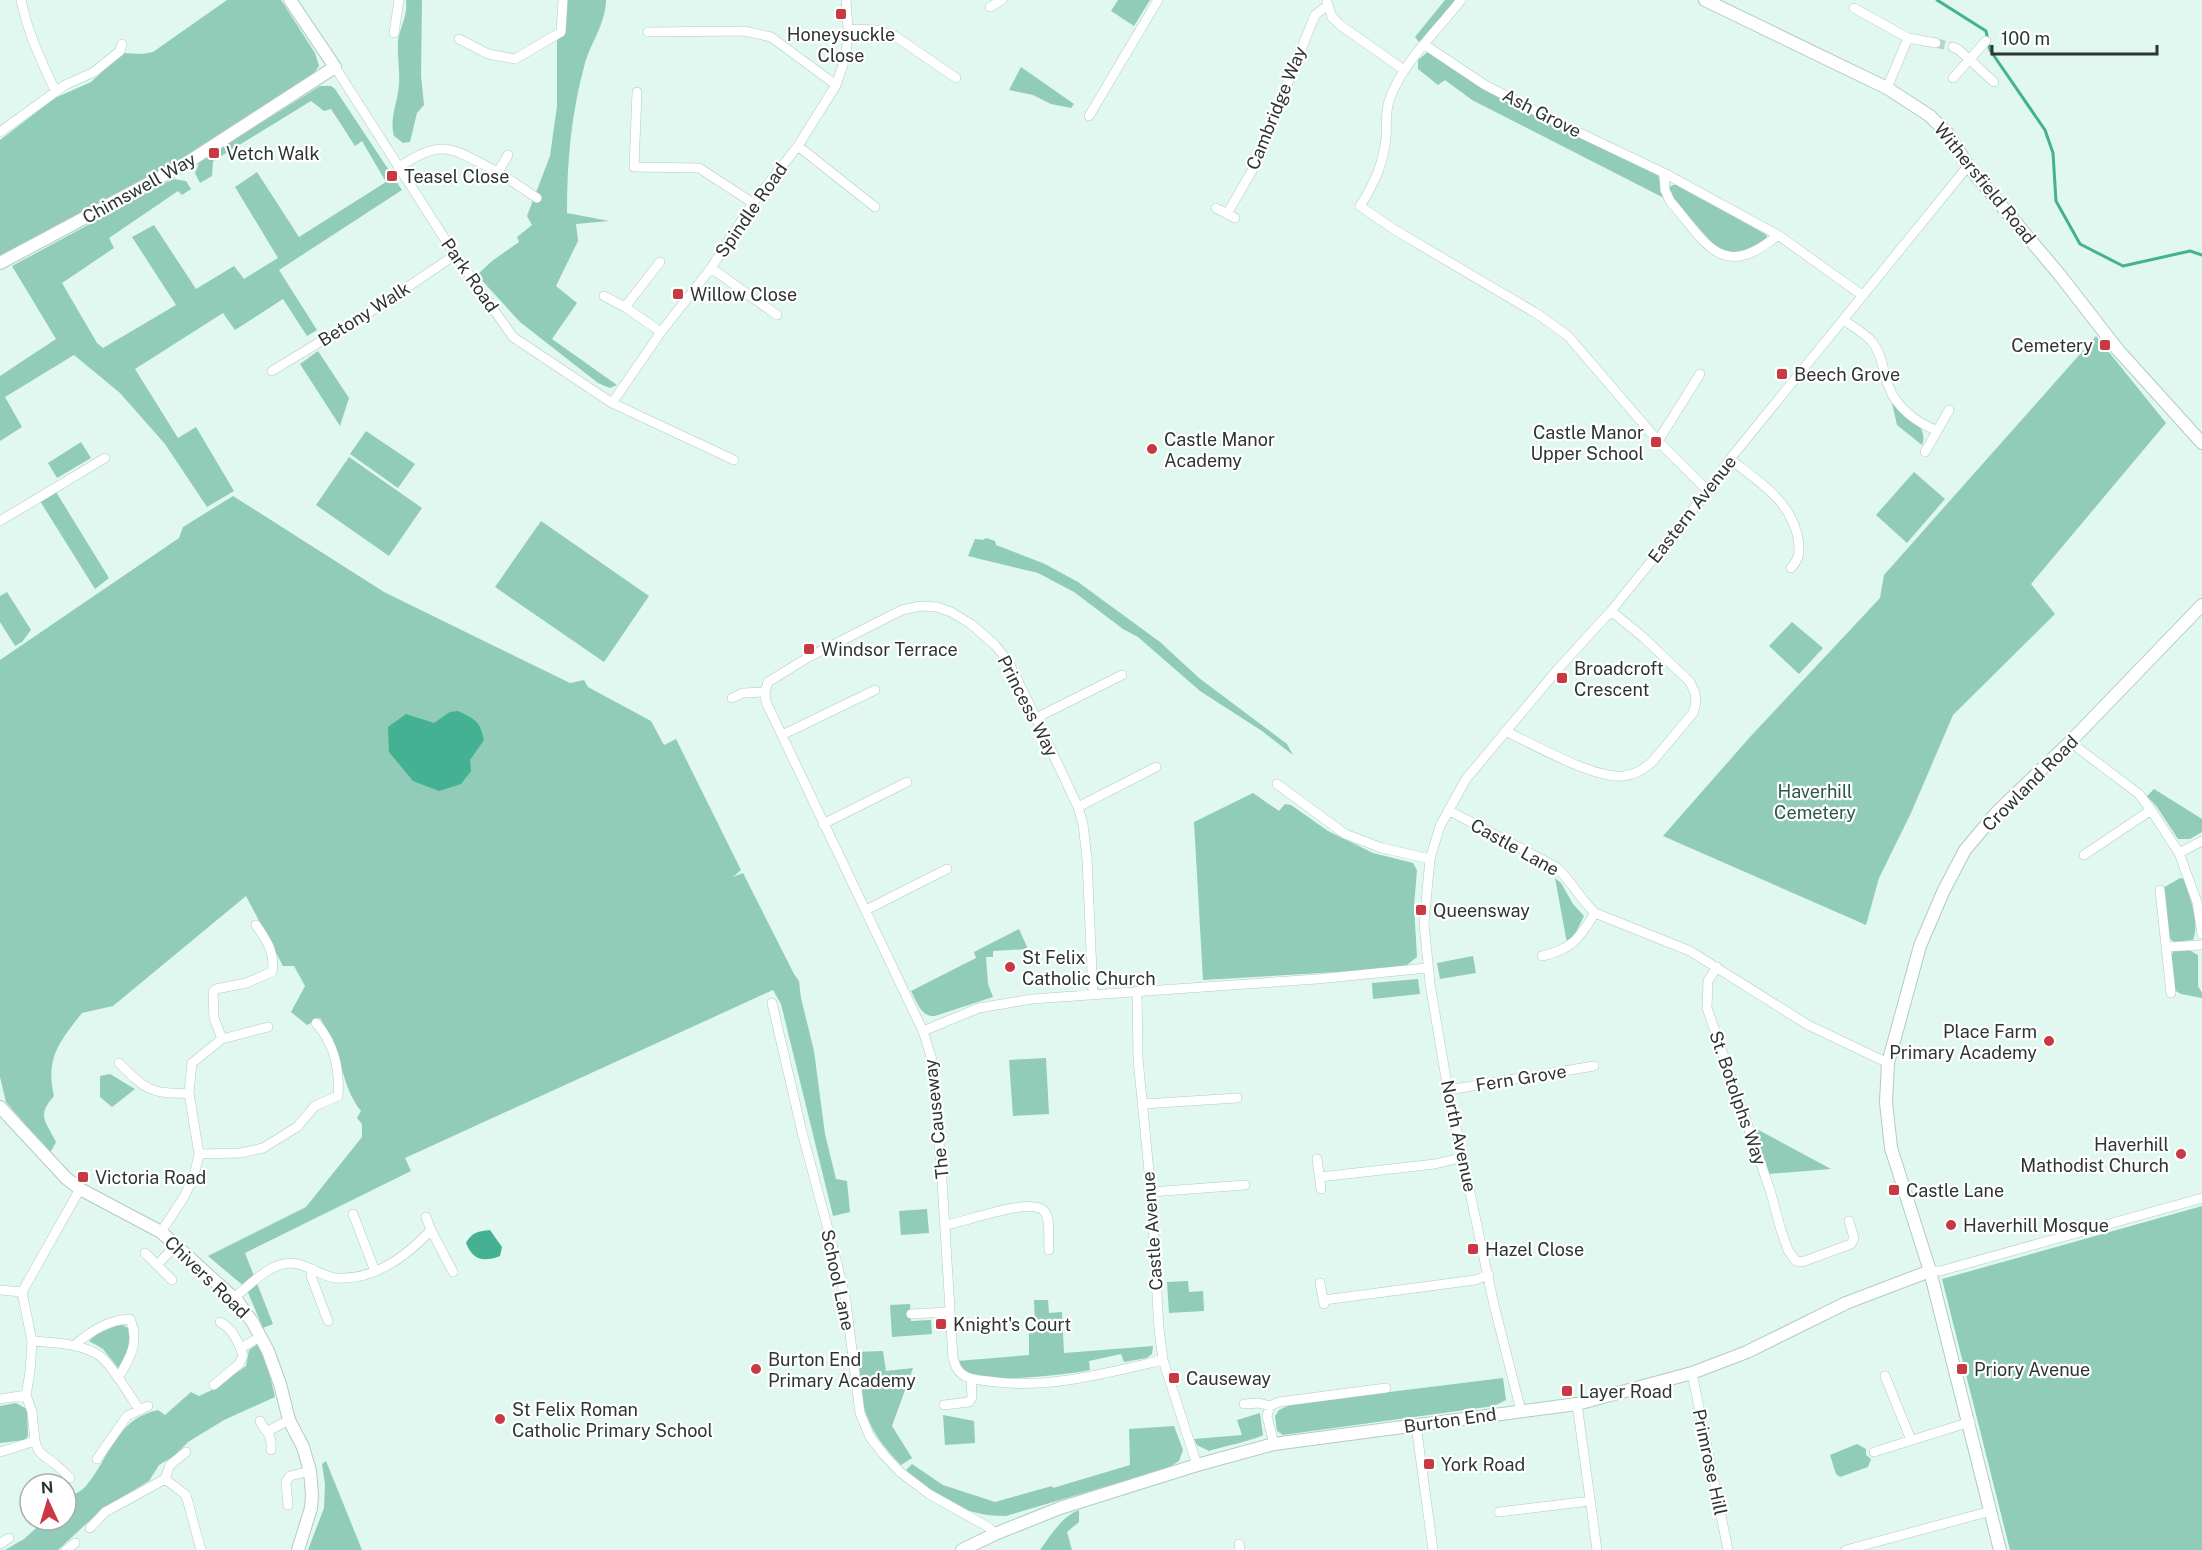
<svg xmlns="http://www.w3.org/2000/svg" width="2202" height="1550" viewBox="0 0 2202 1550" font-family="'Public Sans',sans-serif">
<rect width="100%" height="100%" fill="#e0f8ef"/>
<path fill="#91ccb8" d="M 227,0 L 281,0 L 315,53 L 319,66 L 313,74 L 213,141 L 86,213 L 0,256 L 0,140 L 55,98 L 91,82 L 123,53 L 142,54 L 153,52 Z
M 406,0 L 422,0 L 421,76 L 424,105 L 417,113 L 410,142 L 403,143 L 394,136 C 389,119 398,102 399,84 C 400,70 397,56 398,41 C 400,26 408,17 406,0 Z
M 567,0 L 606,0 L 606,3 C 603,29 592,40 585,63 C 571,114 567,161 567,213 L 609,221 L 576,224 L 578,241 L 556,286 L 577,303 L 552,339 L 617,385 L 610,388 L 598,383 L 520,322 L 477,275 L 492,261 L 519,242 L 517,237 L 532,225 L 527,216 L 550,156 L 557,106 L 557,41 L 564,28 Z
M 1118,0 L 1150,0 L 1134,26 L 1111,11 Z
M 1445,0 L 1455,0 L 1426,38 L 1419,42 L 1415,37 Z
M 1430,50 L 1484,86 L 1658,175 L 1664,198 L 1472,100 L 1445,80 L 1438,85 L 1418,69 L 1418,60 Z
M 1021,67 L 1074,104 L 1071,108 L 1051,104 L 1033,95 L 1009,90 Z
M 320,86 L 331,86 L 335,89 L 402,190 L 279,270 L 317,330 L 307,336 L 283,299 L 235,330 L 223,313 L 135,369 L 178,438 L 196,427 L 234,491 L 207,507 L 165,444 L 120,393 L 74,355 L 5,397 L 22,427 L 0,441 L 0,376 L 56,339 L 12,266 L 173,179 L 186,181 L 191,189 L 182,195 L 178,191 L 109,238 L 114,248 L 62,283 L 97,343 L 103,348 L 176,305 L 132,237 L 154,225 L 196,289 L 234,266 L 244,279 L 278,258 L 235,187 L 257,172 L 299,237 L 386,182 L 362,141 L 355,146 L 331,109 L 324,111 L 311,101 L 213,161 L 212,176 L 200,183 L 195,173 L 200,161 Z
M 1673,185 L 1678,185 L 1765,234 L 1767,236 L 1765,244 L 1739,254 L 1717,249 L 1674,199 L 1669,187 Z
M 2096,336 L 2166,423 L 2031,584 L 2055,614 L 1953,715 L 1911,813 L 1879,878 L 1866,925 L 1663,836 L 1750,737 L 1880,598 L 1884,575 Z
M 318,351 L 349,398 L 340,426 L 300,364 Z
M 1891,399 C 1904,411 1930,426 1922,445 L 1897,425 Z
M 366,431 L 415,464 L 398,488 L 350,454 Z
M 81,442 L 91,458 L 57,478 L 48,463 Z
M 349,457 L 422,508 L 389,556 L 316,505 Z
M 1914,472 L 1945,499 L 1907,543 L 1876,515 Z
M 56,492 L 109,578 L 95,589 L 40,501 Z
M 233,496 L 384,592 L 570,683 L 584,680 L 588,687 L 651,721 L 664,745 L 676,739 L 741,870 L 733,877 L 743,873 L 794,974 L 799,981 L 801,998 L 814,1051 L 825,1134 L 836,1179 L 847,1181 L 850,1212 L 833,1216 L 781,1004 L 773,990 L 405,1158 L 411,1171 L 245,1253 L 273,1324 L 263,1328 L 246,1288 L 208,1256 L 306,1207 L 362,1137 L 362,1124 L 357,1118 L 361,1111 C 345,1091 343,1068 334,1044 C 331,1035 325,1027 320,1018 L 307,1025 L 291,1012 L 305,986 L 294,966 L 283,966 L 246,896 L 113,1006 L 82,1013 C 60,1041 45,1058 54,1096 C 36,1116 46,1121 56,1142 L 50,1153 L 6,1102 L 0,1077 L 0,660 L 179,538 L 183,527 Z
M 541,521 L 649,596 L 604,662 L 495,587 Z
M 986,538 L 995,541 L 996,545 L 1045,564 L 1078,582 L 1160,642 L 1199,678 L 1287,744 L 1293,755 L 1262,731 L 1200,691 L 1138,637 L 1123,629 L 1074,592 L 1038,573 L 968,556 L 975,539 L 983,540 Z
M 7,592 L 31,630 L 22,642 L 15,646 L 0,622 L 0,596 Z
M 1792,622 L 1823,648 L 1799,674 L 1769,646 Z
M 2154,789 L 2202,819 L 2202,832 L 2190,839 L 2178,839 L 2157,807 L 2147,796 Z
M 1253,793 L 1279,811 L 1285,804 L 1291,805 L 1328,831 L 1373,853 L 1413,863 L 1417,870 L 1414,906 L 1417,957 L 1407,965 L 1387,969 L 1203,980 L 1194,822 Z
M 1555,878 L 1561,883 L 1573,904 L 1584,916 L 1572,940 L 1567,943 Z
M 2180,878 L 2184,879 C 2190,898 2200,921 2193,940 L 2174,942 L 2168,937 L 2163,888 Z
M 1019,929 L 1028,949 L 993,951 L 993,957 L 986,957 L 988,984 L 993,997 L 935,1016 C 921,1017 917,1002 911,991 L 976,958 L 974,952 Z
M 2187,949 L 2198,955 L 2198,986 L 2202,993 L 2202,998 L 2181,994 L 2174,990 L 2170,957 L 2174,951 Z
M 1473,956 L 1476,973 L 1440,979 L 1437,963 Z
M 1418,979 L 1420,994 L 1373,999 L 1372,983 Z
M 1046,1058 L 1049,1114 L 1013,1116 L 1009,1060 Z
M 110,1074 L 135,1089 L 112,1107 L 100,1097 L 100,1076 Z
M 1753,1127 L 1831,1169 L 1769,1174 Z
M 2202,1206 L 2202,1550 L 2010,1550 L 1942,1279 Z
M 927,1209 L 929,1233 L 901,1235 L 899,1211 Z
M 1188,1281 L 1189,1292 L 1203,1291 L 1204,1311 L 1169,1313 L 1167,1282 Z
M 1034,1300 L 1048,1300 L 1049,1313 L 1062,1312 L 1064,1353 L 1153,1346 L 1152,1354 L 1147,1358 L 1124,1362 L 1121,1354 L 1089,1361 L 1090,1370 C 1065,1375 998,1382 974,1376 C 966,1374 962,1367 957,1361 L 1029,1355 L 1029,1328 L 1035,1325 Z
M 910,1304 L 911,1321 L 931,1320 L 932,1334 L 892,1337 L 890,1305 Z
M 120,1324 C 141,1330 127,1356 119,1369 L 103,1349 L 89,1341 L 97,1334 Z
M 258,1344 L 268,1367 L 275,1397 L 224,1420 L 188,1442 L 174,1456 L 159,1465 L 149,1481 L 101,1510 L 58,1550 L 5,1550 L 24,1539 L 45,1520 L 66,1520 L 66,1499 C 72,1495 81,1492 86,1486 C 110,1457 116,1419 158,1410 L 165,1415 L 191,1392 L 199,1396 L 212,1390 L 246,1366 L 249,1350 Z
M 883,1351 L 886,1371 L 913,1368 L 892,1426 L 912,1458 L 901,1465 C 863,1427 861,1403 855,1352 Z
M 1503,1378 L 1506,1400 L 1494,1406 L 1283,1435 L 1277,1431 L 1275,1416 L 1279,1410 L 1292,1404 Z
M 16,1403 L 27,1409 L 28,1436 L 25,1440 L 0,1443 L 0,1406 Z
M 1260,1413 L 1263,1435 C 1255,1440 1221,1447 1209,1451 L 1197,1445 L 1194,1439 L 1242,1435 L 1237,1420 Z
M 943,1415 L 974,1421 L 975,1443 L 945,1445 Z
M 1174,1426 L 1183,1450 L 1179,1461 L 1168,1468 L 1006,1516 C 962,1516 938,1498 906,1470 L 912,1464 L 943,1485 L 995,1502 L 1052,1486 L 1053,1488 L 1063,1485 L 1130,1465 L 1129,1429 Z
M 1857,1444 L 1866,1449 L 1866,1455 L 1871,1459 L 1868,1467 L 1840,1477 L 1836,1474 L 1830,1455 Z
M 326,1461 L 362,1550 L 308,1550 L 324,1508 L 325,1484 L 322,1464 Z
M 1079,1510 L 1079,1522 L 1067,1532 L 1072,1550 L 1040,1550 C 1051,1535 1062,1516 1079,1510 Z"/>
<path fill="#44b192" d="M 458,711 C 475,719 480,721 484,740 L 470,760 L 471,771 L 461,784 L 439,791 L 413,781 L 389,752 L 388,727 L 406,714 L 434,723 L 450,712 Z
M 490,1230 L 502,1247 L 500,1256 C 484,1262 473,1261 466,1243 C 472,1232 479,1231 490,1230 Z"/>
<g fill="none" stroke-linecap="round" stroke-linejoin="round">
<path stroke="#44b192" stroke-width="3" d="M 1937,0 L 1986,31 L 1990,50 L 2045,130 L 2053,153 L 2056,201 L 2080,244 L 2123,266 L 2190,251 L 2202,255"/>
<path stroke="#bcd1c9" stroke-width="9" stroke-dasharray="9 4.5" stroke-linecap="butt" d="M 1936,43 L 1953,47"/>
<g stroke="#b4cac2" stroke-width="10">
<path id="minor" d="M 21,0 C 28,33 41,61 56,92
M 1461,0 C 1437,31 1401,64 1389,101 C 1385,113 1387,126 1386,138 C 1383,165 1374,184 1360,206 L 1395,230 L 1539,315 L 1568,336 L 1658,441 L 1708,491
M 1327,2 L 1332,17 L 1340,25 L 1404,70
M 990,7 L 1002,0
M 1854,8 L 1908,38 L 1887,88
M 848,29 L 877,30 L 895,36 L 956,78
M 648,32 L 744,31 L 771,37 L 836,85
M 394,33 L 399,0
M 1908,38 L 1936,43
M 459,39 L 488,54 L 515,59 L 561,32 L 563,0
M 1425,45 L 1485,85 L 1557,122 L 1664,173 L 1778,235 L 1862,295
M 1953,47 L 1959,50 L 1994,82
M 335,67 L 455,255 L 513,337 L 612,403 L 734,460
M 1953,78 L 1986,41
M 637,92 L 634,167 L 699,168 L 753,203
M 1089,116 L 1158,0
M 0,132 L 65,85 L 94,72 L 120,51 L 122,44
M 798,146 L 875,207
M 399,167 C 445,136 453,150 498,172 L 508,155
M 498,172 L 537,198
M 1664,173 L 1665,190 L 1670,201 C 1707,244 1722,282 1778,235
M 1216,208 L 1235,218
M 1227,214 L 1253,169 L 1315,15 L 1327,6
M 660,262 L 625,307 L 661,332
M 711,268 L 777,315
M 604,296 L 625,307
M 1843,320 C 1854,327 1865,333 1873,343 C 1883,356 1883,373 1889,387 C 1896,407 1917,423 1936,430
M 272,371 L 381,305 L 455,255
M 612,403 L 661,332 L 711,268 L 753,203 L 798,146 L 836,85 L 846,56 L 848,29 L 846,0
M 1658,441 L 1700,374
M 1925,452 L 1949,410
M 1730,459 C 1758,481 1791,501 1798,538 C 1800,552 1800,558 1791,568
M 0,521 L 105,458
M 732,698 L 743,693 L 765,692
M 1036,718 L 1122,675
M 1505,731 C 1533,744 1594,779 1623,776 C 1635,775 1644,769 1652,762 L 1693,713 L 1696,702 L 1695,693 L 1690,682 L 1643,637 L 1611,611
M 782,735 L 875,690
M 2070,742 L 2139,794 L 2151,810 L 2179,853 L 2197,902 L 2202,934
M 1277,784 L 1345,834 L 1382,848 L 1430,859
M 1078,807 L 1156,767
M 1448,810 L 1556,867 C 1571,880 1580,899 1595,913 L 1690,951 L 1808,1025 L 1888,1063
M 823,824 L 907,782
M 2179,853 L 2202,841
M 2084,855 L 2151,810
M 2160,890 L 2171,993
M 866,910 L 947,869
M 2167,947 L 2202,945
M 1542,956 C 1573,949 1579,938 1595,913
M 1717,967 L 1708,981 L 1707,1008 L 1770,1190 L 1781,1230 L 1788,1250 L 1796,1261 L 1802,1262 L 1851,1244 L 1854,1238 L 1849,1221
M 1137,991 L 1138,1059 L 1151,1192 L 1159,1329 L 1163,1360 L 1197,1465
M 1093,995 L 1087,859 L 1083,824 L 1078,807 L 1036,718 L 1008,661 L 995,645 L 971,624 L 951,612 L 937,607 L 921,606 L 902,610 L 807,658 L 768,682 L 765,692 L 766,702 L 912,1008 L 923,1031 L 932,1060 L 941,1164 L 953,1358 C 955,1364 956,1370 962,1374 C 969,1380 979,1380 988,1381 C 1046,1390 1106,1373 1163,1360
M 772,1003 L 802,1132 L 837,1263 L 846,1302 L 860,1413 L 870,1437 L 884,1455 L 900,1472 L 929,1494 L 988,1527 L 995,1534
M 923,1031 L 979,1008 L 1032,999 L 1317,979 L 1427,968
M 222,1039 L 268,1027
M 119,1063 C 145,1089 151,1095 189,1093
M 1448,1090 L 1594,1066
M 1143,1104 L 1237,1098
M 199,1154 L 241,1153 L 263,1148 L 297,1127 L 315,1106 L 338,1096 C 340,1070 334,1043 316,1023
M 1317,1159 L 1321,1189
M 1320,1177 L 1435,1164 L 1464,1157
M 1151,1192 L 1245,1185
M 353,1214 L 375,1271
M 945,1225 C 964,1223 1032,1195 1045,1212 C 1051,1221 1048,1240 1049,1250
M 431,1230 L 453,1272
M 161,1232 L 184,1197 L 194,1176 L 199,1154 L 189,1093 L 192,1063 L 222,1039 L 214,1018 L 213,992 L 216,989 L 246,983 L 272,972 C 276,953 266,940 256,925
M 145,1253 L 172,1280
M 158,1264 L 176,1245
M 312,1269 L 311,1276 L 328,1321
M 1930,1271 L 1940,1271 L 2202,1198
M 1320,1283 L 1324,1304
M 0,1290 L 22,1292
M 234,1298 C 250,1285 269,1263 292,1263 C 307,1264 321,1276 335,1278 C 374,1281 406,1257 431,1230 L 426,1217
M 1324,1300 L 1475,1280 L 1489,1275
M 911,1314 L 950,1312
M 32,1341 C 54,1343 81,1343 100,1356 C 113,1366 129,1395 139,1409
M 74,1346 C 89,1332 109,1320 130,1319 C 140,1342 130,1358 118,1378
M 241,1348 L 261,1336
M 1692,1373 L 1728,1550
M 1885,1376 L 1911,1440
M 214,1385 L 239,1364 L 243,1356 C 239,1342 233,1329 220,1322
M 0,1399 L 26,1395
M 1244,1404 L 1259,1403 L 1270,1406
M 1577,1404 L 1597,1550
M 944,1405 L 969,1402 L 972,1397 L 971,1379
M 1521,1411 L 1494,1305 L 1448,1090 L 1430,984 L 1424,923 L 1430,859 L 1440,826 L 1466,779 L 1558,669 L 1611,611 L 1708,491 L 1730,459 L 1968,166
M 260,1421 C 267,1435 272,1432 271,1450
M 1416,1425 L 1433,1550
M 268,1431 L 289,1420
M 35,1441 C 38,1455 46,1456 56,1465 C 61,1469 66,1474 70,1478
M 1274,1444 L 1267,1416 L 1270,1406 L 1279,1402 L 1386,1388
M 0,1452 L 35,1441 L 32,1412 L 26,1395 L 30,1372 L 32,1341 L 22,1292 L 80,1189
M 1874,1452 L 1970,1422
M 97,1459 L 127,1416 L 148,1406
M 165,1479 L 186,1495 L 201,1550
M 288,1505 L 286,1482 L 290,1476 L 310,1471
M 1499,1512 L 1590,1501
M 90,1528 L 105,1512 L 165,1479 L 170,1465 L 186,1452
M 0,1544 L 9,1538
M 1239,1544 L 1240,1550
M 66,1550 L 75,1543
M 1846,1550 L 1991,1511"/>
</g>
<g stroke="#b4cac2" stroke-width="14">
<path id="tertiary" d="M 1705,0 L 1887,88 L 1930,116 L 1949,135 L 1968,166 L 2059,274 L 2118,350 L 2202,443
M 0,263 L 185,164 L 335,67 L 290,0
M 0,1107 L 66,1178 L 80,1189 L 161,1232 L 238,1302 L 253,1323 L 268,1351 L 280,1384 L 289,1420 L 303,1447 L 310,1471 L 312,1495 L 311,1508 L 298,1550
M 962,1550 L 995,1534 L 1060,1508 L 1197,1465 L 1274,1444 L 1577,1404 L 1692,1373 L 1747,1352 L 1846,1303 L 1930,1271
M 2000,1550 L 1930,1271 L 1891,1148 L 1886,1102 L 1888,1063 L 1920,946 L 1943,892 L 1965,850 L 1997,812 L 2070,742 L 2202,605"/>
</g>
<use href="#minor" stroke="#fff" stroke-width="9"/>
<use href="#tertiary" stroke="#fff" stroke-width="12"/>
</g>
<g fill="#c93944" stroke="#fff" stroke-width="2">
<rect x="835" y="8" width="12" height="12" rx="3"/>
<rect x="208" y="147" width="12" height="12" rx="3"/>
<rect x="386" y="170" width="12" height="12" rx="3"/>
<rect x="672" y="288" width="12" height="12" rx="3"/>
<rect x="2099" y="339" width="12" height="12" rx="3"/>
<rect x="1776" y="368" width="12" height="12" rx="3"/>
<rect x="1650" y="436" width="12" height="12" rx="3"/>
<circle cx="1152" cy="449" r="6"/>
<rect x="803" y="643" width="12" height="12" rx="3"/>
<rect x="1556" y="672" width="12" height="12" rx="3"/>
<rect x="1415" y="904" width="12" height="12" rx="3"/>
<circle cx="1010" cy="967" r="6"/>
<circle cx="2049" cy="1041" r="6"/>
<circle cx="2181" cy="1154" r="6"/>
<rect x="77" y="1171" width="12" height="12" rx="3"/>
<rect x="1888" y="1184" width="12" height="12" rx="3"/>
<circle cx="1951" cy="1225" r="6"/>
<rect x="1467" y="1243" width="12" height="12" rx="3"/>
<rect x="935" y="1318" width="12" height="12" rx="3"/>
<circle cx="756" cy="1369" r="6"/>
<rect x="1956" y="1363" width="12" height="12" rx="3"/>
<rect x="1168" y="1372" width="12" height="12" rx="3"/>
<rect x="1561" y="1385" width="12" height="12" rx="3"/>
<circle cx="500" cy="1419" r="6"/>
<rect x="1423" y="1458" width="12" height="12" rx="3"/>
</g>
<g text-anchor="middle" dominant-baseline="central" stroke-width="4.5" stroke-linejoin="round" paint-order="stroke">
<g font-size="18" fill="#2d3632" stroke="#fff" text-anchor="start">
<text x="841" y="34" text-anchor="middle">Honeysuckle<tspan x="841" dy="21">Close</tspan></text>
<text x="226" y="153">Vetch Walk</text>
<text x="404" y="176">Teasel Close</text>
<text x="690" y="294">Willow Close</text>
<text x="2093" y="345" text-anchor="end">Cemetery</text>
<text x="1794" y="374">Beech Grove</text>
<text x="1644" y="432" text-anchor="end">Castle Manor<tspan x="1644" dy="21">Upper School</tspan></text>
<text x="1164" y="439">Castle Manor<tspan x="1164" dy="21">Academy</tspan></text>
<text x="821" y="649">Windsor Terrace</text>
<text x="1574" y="668">Broadcroft<tspan x="1574" dy="21">Crescent</tspan></text>
<text x="1433" y="910">Queensway</text>
<text x="1022" y="957">St Felix<tspan x="1022" dy="21">Catholic Church</tspan></text>
<text x="2037" y="1031" text-anchor="end">Place Farm<tspan x="2037" dy="21">Primary Academy</tspan></text>
<text x="2169" y="1144" text-anchor="end">Haverhill<tspan x="2169" dy="21">Mathodist Church</tspan></text>
<text x="95" y="1177">Victoria Road</text>
<text x="1906" y="1190">Castle Lane</text>
<text x="1963" y="1225">Haverhill Mosque</text>
<text x="1485" y="1249">Hazel Close</text>
<text x="953" y="1324">Knight's Court</text>
<text x="768" y="1359">Burton End<tspan x="768" dy="21">Primary Academy</tspan></text>
<text x="1974" y="1369">Priory Avenue</text>
<text x="1186" y="1378">Causeway</text>
<text x="1579" y="1391">Layer Road</text>
<text x="512" y="1409">St Felix Roman<tspan x="512" dy="21">Catholic Primary School</tspan></text>
<text x="1441" y="1464">York Road</text>
</g>
<g font-size="18" fill="#2d3632" stroke="#fff">
<text transform="translate(1276 108) rotate(-68)">Cambridge Way</text>
<text transform="translate(1542 113) rotate(27)">Ash Grove</text>
<text transform="translate(1985 183) rotate(51)">Withersfield Road</text>
<text transform="translate(139 188) rotate(-29)">Chimswell Way</text>
<text transform="translate(751 210) rotate(-55)">Spindle Road</text>
<text transform="translate(470 275) rotate(55)">Park Road</text>
<text transform="translate(364 314) rotate(-32)">Betony Walk</text>
<text transform="translate(1692 509) rotate(-52)">Eastern Avenue</text>
<text transform="translate(1028 706) rotate(63)">Princess Way</text>
<text transform="translate(2030 783) rotate(-45)">Crowland Road</text>
<text transform="translate(1515 847) rotate(29)">Castle Lane</text>
<text transform="translate(1521 1078) rotate(-9)">Fern Grove</text>
<text transform="translate(1738 1098) rotate(71)">St. Botolphs Way</text>
<text transform="translate(936 1119) rotate(-96)">The Causeway</text>
<text transform="translate(1459 1136) rotate(78)">North Avenue</text>
<text transform="translate(1152 1231) rotate(-94)">Castle Avenue</text>
<text transform="translate(207 1277) rotate(44)">Chivers Road</text>
<text transform="translate(838 1280) rotate(78)">School Lane</text>
<text transform="translate(1450 1420) rotate(-8)">Burton End</text>
<text transform="translate(1710 1462) rotate(78)">Primrose Hill</text>
</g>
<g font-size="18" fill="#2a5749" stroke="#fff">
<text x="1815" y="791">Haverhill<tspan x="1815" dy="21">Cemetery</tspan></text>
</g>
</g>
<g transform="translate(48 1502) rotate(356)"><circle r="28" fill="#ffffff" stroke="#abafad" stroke-width="1.5"/>
<path d="M0-4.5L10 22L0 15L-10 22Z" fill="#c93944"/>
<text y="-9" font-size="16" font-weight="bold" text-anchor="middle" fill="#2d3632">N</text>
</g>
<path d="M1992 45v9h165v-9" fill="none" stroke="#2d3632" stroke-width="3"/>
<text x="2001" y="45" font-size="18" fill="#2d3632" stroke="#ffffff" stroke-width="4.5" paint-order="stroke">100 m</text>
</svg>
